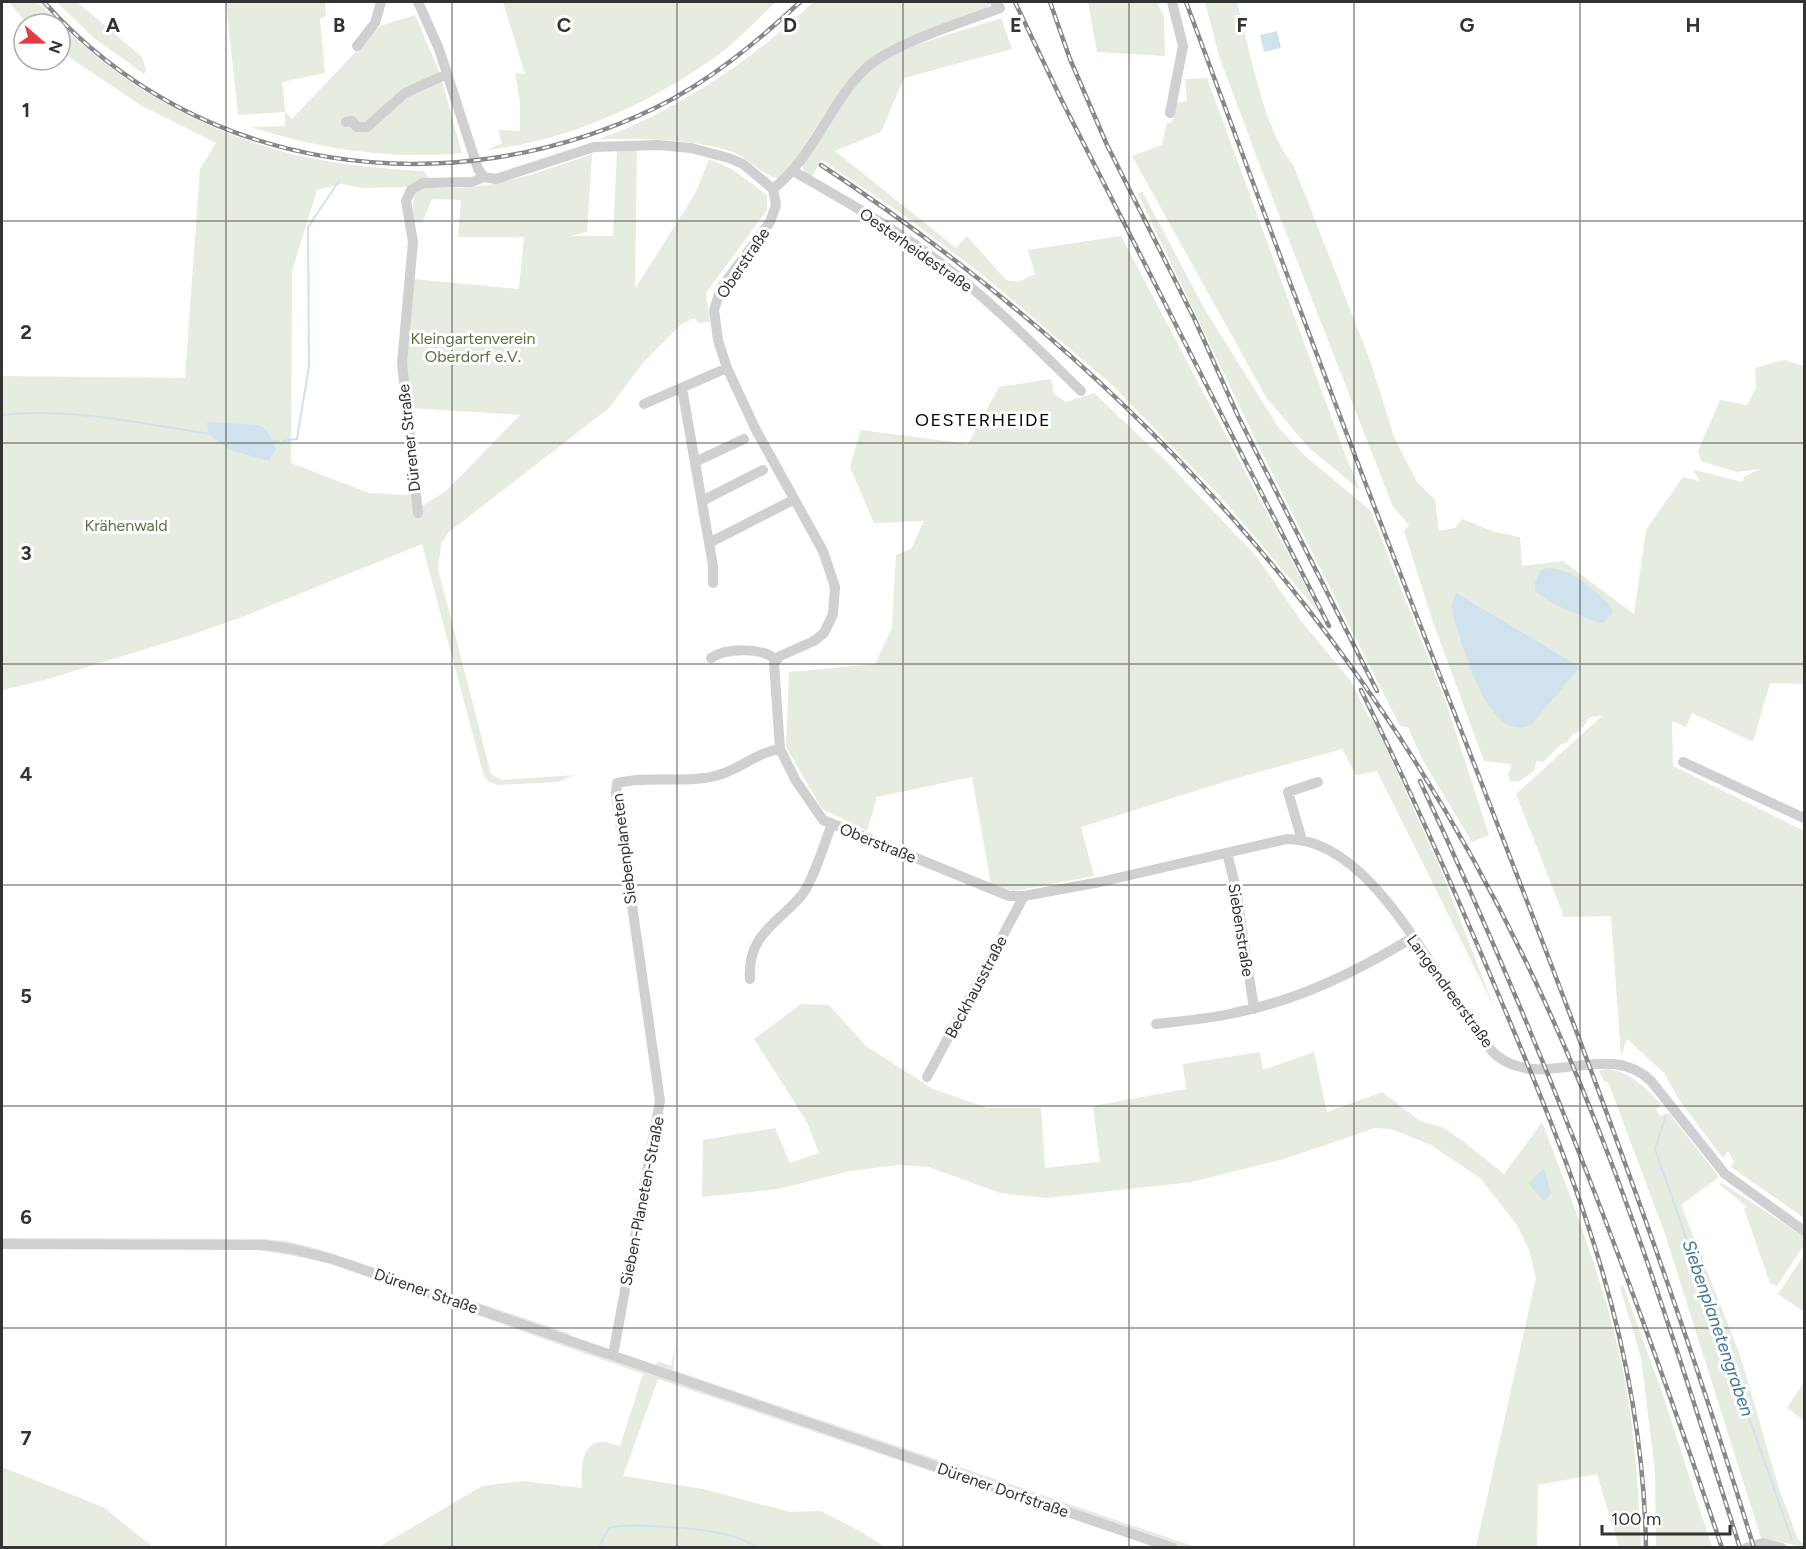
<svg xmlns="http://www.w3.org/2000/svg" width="1806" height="1549" viewBox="0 0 1806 1549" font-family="Figtree,sans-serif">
<rect width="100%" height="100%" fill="#fff"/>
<path fill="#e6ecdf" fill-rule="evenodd" d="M 9,2 L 37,2 L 60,24 L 27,24 Z
M 57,2 L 77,2 L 142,57 L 146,70 L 144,74 L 94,38 Z
M 226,2 L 325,2 L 326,16 L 320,19 L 325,73 L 282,82 L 285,111 L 292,119 L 380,26 L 415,15 L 439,71 L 462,153 C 390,160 320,149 251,127 L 285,126 L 285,112 L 238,115 Z
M 503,2 L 776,2 C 755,21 735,44 711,60 C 649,104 564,142 487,150 L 502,143 L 498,130 L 520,131 L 520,103 L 515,73 L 525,74 Z
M 813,2 L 991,2 L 984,11 L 914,37 L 850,80 L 825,113 L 793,164 L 779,179 C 759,174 748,156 727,150 C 685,138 642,139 599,139 C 677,111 754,59 813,2 Z
M 1088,2 L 1157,2 L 1164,17 L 1165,56 L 1097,52 Z
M 1205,2 L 1237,2 C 1249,45 1264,133 1293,164 L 1371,363 L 1394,437 L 1417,482 L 1435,500 L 1439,531 L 1455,528 L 1462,519 L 1495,532 L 1520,537 L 1522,566 L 1563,561 L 1634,614 L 1646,530 L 1683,477 L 1700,481 L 1694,472 L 1695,470 L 1742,482 L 1745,476 L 1760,469 L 1737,472 L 1701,461 L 1698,451 L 1720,400 L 1747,405 L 1756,388 L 1755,368 L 1784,360 L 1804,366 L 1804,684 L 1770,683 L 1753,742 L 1692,713 L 1686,727 L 1672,721 L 1673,766 L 1804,831 L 1804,1218 L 1731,1167 L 1734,1162 L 1728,1151 L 1723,1158 L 1680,1101 L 1664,1073 L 1627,1039 L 1621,1056 L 1611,916 L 1562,917 L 1563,914 L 1516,794 L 1602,716 L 1590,717 L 1579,732 L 1573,734 L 1566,743 L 1561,744 L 1543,762 L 1536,761 L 1535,770 L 1520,781 L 1510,781 L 1508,774 L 1511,768 L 1510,764 L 1484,761 L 1433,622 L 1404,531 L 1409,525 L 1393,507 L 1262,171 L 1219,56 Z
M 1001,18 L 1012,49 L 904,78 L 881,132 L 835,151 L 956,248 L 967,236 L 1006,280 L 1018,282 L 1035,274 L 1028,250 L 1121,236 L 1320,614 L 1220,496 L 1111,384 L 983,275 L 902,214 L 822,160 L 811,178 L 804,174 L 802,163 C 821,136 852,80 878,64 C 914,41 961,32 1001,18 Z
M 60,24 C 114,77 185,121 258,144 C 311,162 368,168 424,171 L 435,188 C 495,190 537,173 592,154 L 587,232 L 570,236 L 613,236 L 617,151 L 637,149 L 635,289 L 696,192 L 709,159 L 732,169 L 767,195 L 767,210 L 706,293 L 710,322 L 698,323 L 694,318 L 680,325 L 642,364 L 609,408 L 449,532 L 441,544 L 438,569 L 491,774 L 502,780 L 575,775 L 558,782 L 498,785 L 489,782 L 484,776 L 422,544 L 245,616 L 188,636 L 45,680 L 2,690 L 2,376 L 185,378 L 200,169 L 216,143 L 140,105 L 60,51 ZM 342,184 L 363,188 L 407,187 L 414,194 L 412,222 L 422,223 L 432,199 L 461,200 L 458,237 L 524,237 L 519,289 L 414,279 L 406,371 L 411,408 L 520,415 L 446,491 L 421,507 L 411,495 L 369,493 L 291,463 L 292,271 L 317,190 ZM 267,430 L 271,442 L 230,450 L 224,444 Z
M 1207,78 L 1343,449 L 1360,490 L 1309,448 L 1266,397 L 1132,156 L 1162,145 L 1167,123 L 1172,123 L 1175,103 L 1187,101 L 1185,79 Z
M 1142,191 L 1204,308 L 1278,427 L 1304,455 L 1370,510 L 1445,700 L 1489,835 L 1472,842 L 1422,759 L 1408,727 L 1400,726 L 1262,453 L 1138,194 Z
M 1051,379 L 1054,394 L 1066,402 L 1094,393 L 1166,461 L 1256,556 L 1302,622 L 1350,680 L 1368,716 L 1373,719 L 1440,868 L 1494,1007 L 1377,771 L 1356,775 L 1342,749 L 1230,780 L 1081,827 L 1094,876 L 1013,891 L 991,884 L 972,777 L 877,797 L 867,831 L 822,809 L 786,747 L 789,672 L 875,664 L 892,628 L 896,555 L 911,549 L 924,521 L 874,523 L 850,467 L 861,430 L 968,444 L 999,387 Z
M 801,1004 L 829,1005 L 866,1046 L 933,1089 L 988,1108 L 1041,1108 L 1045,1168 L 1100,1162 L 1093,1106 L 1186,1089 L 1183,1064 L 1260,1052 L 1263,1070 L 1314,1052 L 1327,1112 L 1382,1092 L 1420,1121 L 1444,1128 L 1464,1142 L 1504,1174 L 1542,1122 C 1570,1196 1600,1271 1618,1348 C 1634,1413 1638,1481 1641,1547 L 1619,1547 L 1597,1474 L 1538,1485 L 1537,1547 L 1476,1547 L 1536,1278 L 1529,1250 L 1517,1225 L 1480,1178 L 1431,1145 L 1391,1129 L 1375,1128 L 1284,1159 L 1192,1182 L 1046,1198 L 1000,1193 L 929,1167 L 899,1165 L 850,1171 L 778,1189 L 702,1197 L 703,1140 L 775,1128 L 790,1163 L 819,1153 L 807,1122 L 754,1039 Z
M 1609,1069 C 1632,1073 1645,1088 1661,1104 L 1656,1109 L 1660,1116 L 1669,1113 L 1719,1177 L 1681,1205 L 1740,1355 L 1779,1489 L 1798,1539 L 1804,1544 L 1804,1547 L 1761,1538 L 1665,1234 L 1608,1082 L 1604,1082 L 1599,1070 Z
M 1721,1182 L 1804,1237 L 1804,1245 L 1777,1286 L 1770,1283 L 1744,1209 L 1747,1207 L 1720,1185 Z
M 2,1238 L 263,1239 L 287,1241 L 315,1248 L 569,1333 L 568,1344 L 655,1366 L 658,1361 L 671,1366 L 676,1342 L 673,1370 L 1196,1547 L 1155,1547 L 658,1379 L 623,1476 L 703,1489 L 790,1512 L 821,1511 L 858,1530 L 885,1547 L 379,1547 L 482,1486 L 522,1481 L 582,1488 C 581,1474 580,1443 601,1442 C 607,1441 615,1445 620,1446 L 643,1374 L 334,1265 L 300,1257 L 257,1250 L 2,1248 Z
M 1804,1255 L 1804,1312 L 1778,1294 Z
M 1623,1285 L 1664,1398 L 1712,1547 L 1656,1547 L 1655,1472 L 1641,1358 L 1620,1287 Z
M 1804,1382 L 1804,1421 L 1787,1408 Z
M 2,1467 L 103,1507 L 153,1547 L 2,1547 Z"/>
<path fill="#cfe2ee" d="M 1277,31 L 1281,48 L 1264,52 L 1260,35 Z
M 207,422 L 259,425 L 267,430 L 276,448 L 269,461 L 230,450 L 209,434 Z
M 1547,568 C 1572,568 1594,590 1611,606 L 1612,613 L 1603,623 L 1597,622 C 1574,613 1553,606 1535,591 L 1535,583 L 1541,570 Z
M 1456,593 L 1580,667 L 1532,724 C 1488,748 1463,644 1453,616 L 1452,604 Z
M 1544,1168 L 1551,1194 L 1544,1201 L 1528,1183 Z"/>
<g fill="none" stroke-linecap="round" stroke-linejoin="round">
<path stroke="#cfe2ee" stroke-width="2" d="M 2,415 C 66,407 146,424 210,434
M 283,441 L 297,439 L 309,366 L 308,227 L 339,181
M 269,442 L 279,441
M 1666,1115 L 1655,1149 L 1792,1540
M 598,1548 L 609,1528 C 631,1522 709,1529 732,1536 C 741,1538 750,1543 758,1548"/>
<path stroke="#d0d0d0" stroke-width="10" d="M 418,2 L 439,49 L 478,169 L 484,177 L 496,179 L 594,147 L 658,145 L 691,148 L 729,158 L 743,164 L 773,189 L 776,205 L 770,222 L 721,288 L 714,310 L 718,340 L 727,368 L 756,430 L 823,551 L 835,587 L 833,614 L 824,633 L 814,641 L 780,656 L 774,663 L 780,749 L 796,781 L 823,820 L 1009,896 L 1024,896 L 1100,882 L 1287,839 C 1369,839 1426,964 1470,1022 C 1478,1033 1486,1046 1496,1055 C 1543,1093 1606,1038 1651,1081 L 1725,1174 L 1804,1231
M 357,46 L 375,23 L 381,2
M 1170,113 L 1183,46 L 1172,2
M 346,122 L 352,121 L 357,127 L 367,127 L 405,93 L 447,74
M 793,171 C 842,199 892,227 938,261 C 989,299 1035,346 1081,391
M 773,189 C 813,158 829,104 865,69 C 891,44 964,22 1000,8 L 995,2
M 682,388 L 713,566 L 713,583
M 644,404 L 727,368
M 695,462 L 744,439
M 702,501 L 763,470
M 418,513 L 402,363 L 413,242 L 406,201 L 411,190 L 423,183 L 472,182 L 484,177
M 709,543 L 793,500
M 711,658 C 726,648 763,647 776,660
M 1683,762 L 1804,818
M 1302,840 L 1288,792 L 1318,782
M 1227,853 L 1236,889 L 1254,1009
M 750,979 C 747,935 777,924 801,896 C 812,884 825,842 832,824
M 1156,1024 C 1182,1021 1208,1019 1234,1013 C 1299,1000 1356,972 1412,938
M 927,1077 L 1024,896
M 2,1244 L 265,1245 L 292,1249 L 332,1259 L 1173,1548
M 613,1355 L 660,1101 L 616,793 L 617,783 C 649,775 683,784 715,776 C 738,771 757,752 780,749
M 1746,1548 L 1763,1543 L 1782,1548"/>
<g stroke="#888" stroke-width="4.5">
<path id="rail" d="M 44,2 C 199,176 450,207 655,108 C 709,82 757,42 800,2
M 1015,2 L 1062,101 L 1329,626
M 1050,2 L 1070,59 L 1107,145 L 1194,318 L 1238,416 L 1377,691
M 1186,2 C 1255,187 1323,375 1395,560 C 1521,886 1652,1212 1754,1548
M 821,165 C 1137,373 1377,641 1537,985 C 1621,1165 1680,1358 1740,1548
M 1361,690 C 1412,793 1458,898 1502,1003 C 1578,1183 1643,1349 1646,1548
M 1420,781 C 1536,1029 1635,1287 1722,1548"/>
</g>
<use href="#rail" stroke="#fff" stroke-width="2" stroke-dasharray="7" stroke-linecap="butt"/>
</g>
<path fill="none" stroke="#333" stroke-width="1.5" stroke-opacity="0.55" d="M 226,2 L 226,1548M 452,2 L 452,1548M 677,2 L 677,1548M 903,2 L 903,1548M 1129,2 L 1129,1548M 1354,2 L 1354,1548M 1580,2 L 1580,1548M 2,221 L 1804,221M 2,443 L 1804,443M 2,664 L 1804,664M 2,885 L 1804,885M 2,1106 L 1804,1106M 2,1328 L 1804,1328"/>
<g text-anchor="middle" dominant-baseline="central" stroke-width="6" stroke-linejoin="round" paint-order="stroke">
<g font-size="16" fill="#333" stroke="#fff">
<text transform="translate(916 250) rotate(35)">Oesterheidestraße</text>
<text transform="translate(743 263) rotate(-56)">Oberstraße</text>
<text transform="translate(409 438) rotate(-96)">Dürener Straße</text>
<text transform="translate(878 843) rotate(22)">Oberstraße</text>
<text transform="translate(624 849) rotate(-97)">Siebenplaneten</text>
<text transform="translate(1241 930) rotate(81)">Siebenstraße</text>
<text transform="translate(976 987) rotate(-62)">Beckhausstraße</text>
<text transform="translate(1450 991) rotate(54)">Langendreerstraße</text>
<text transform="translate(642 1201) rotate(-79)">Sieben-Planeten-Straße</text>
<text transform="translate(426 1291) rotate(19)">Dürener Straße</text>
<text transform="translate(1003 1490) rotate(19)">Dürener Dorfstraße</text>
</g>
<g font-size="16" fill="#56703f" stroke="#fff">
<text x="473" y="338">Kleingartenverein<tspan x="473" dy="18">Oberdorf e.V.</tspan></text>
<text x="126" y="525">Krähenwald</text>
</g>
<g font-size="18" letter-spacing="1.5" fill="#000" stroke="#fff">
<text x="983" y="420">OESTERHEIDE</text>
</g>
<g font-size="18" font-style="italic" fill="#3f7597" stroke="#fff">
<text transform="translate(1718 1328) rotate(71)">Siebenplanetengraben</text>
</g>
</g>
<g font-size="20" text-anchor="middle" font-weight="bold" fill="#333" stroke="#fff" stroke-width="6" stroke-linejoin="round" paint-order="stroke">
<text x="113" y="32">A</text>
<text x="339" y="32">B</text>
<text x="564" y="32">C</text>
<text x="790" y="32">D</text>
<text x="1016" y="32">E</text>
<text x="1242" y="32">F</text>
<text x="1467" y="32">G</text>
<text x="1693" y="32">H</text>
<text x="26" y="117">1</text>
<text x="26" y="339">2</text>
<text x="26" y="560">3</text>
<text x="26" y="781">4</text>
<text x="26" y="1003">5</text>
<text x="26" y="1224">6</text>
<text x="26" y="1445">7</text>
</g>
<rect width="1806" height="1549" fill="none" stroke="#333333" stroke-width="6"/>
<g transform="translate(42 42) rotate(110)"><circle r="28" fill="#ffffff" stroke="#adadad" stroke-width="1.5"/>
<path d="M0-4.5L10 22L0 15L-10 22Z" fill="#e63946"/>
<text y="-9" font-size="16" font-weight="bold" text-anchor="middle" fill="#333333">N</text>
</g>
<path d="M1602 1525v9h128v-9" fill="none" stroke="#333333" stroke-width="3"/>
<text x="1611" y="1525" font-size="18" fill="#333333" stroke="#ffffff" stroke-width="4.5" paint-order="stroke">100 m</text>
</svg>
